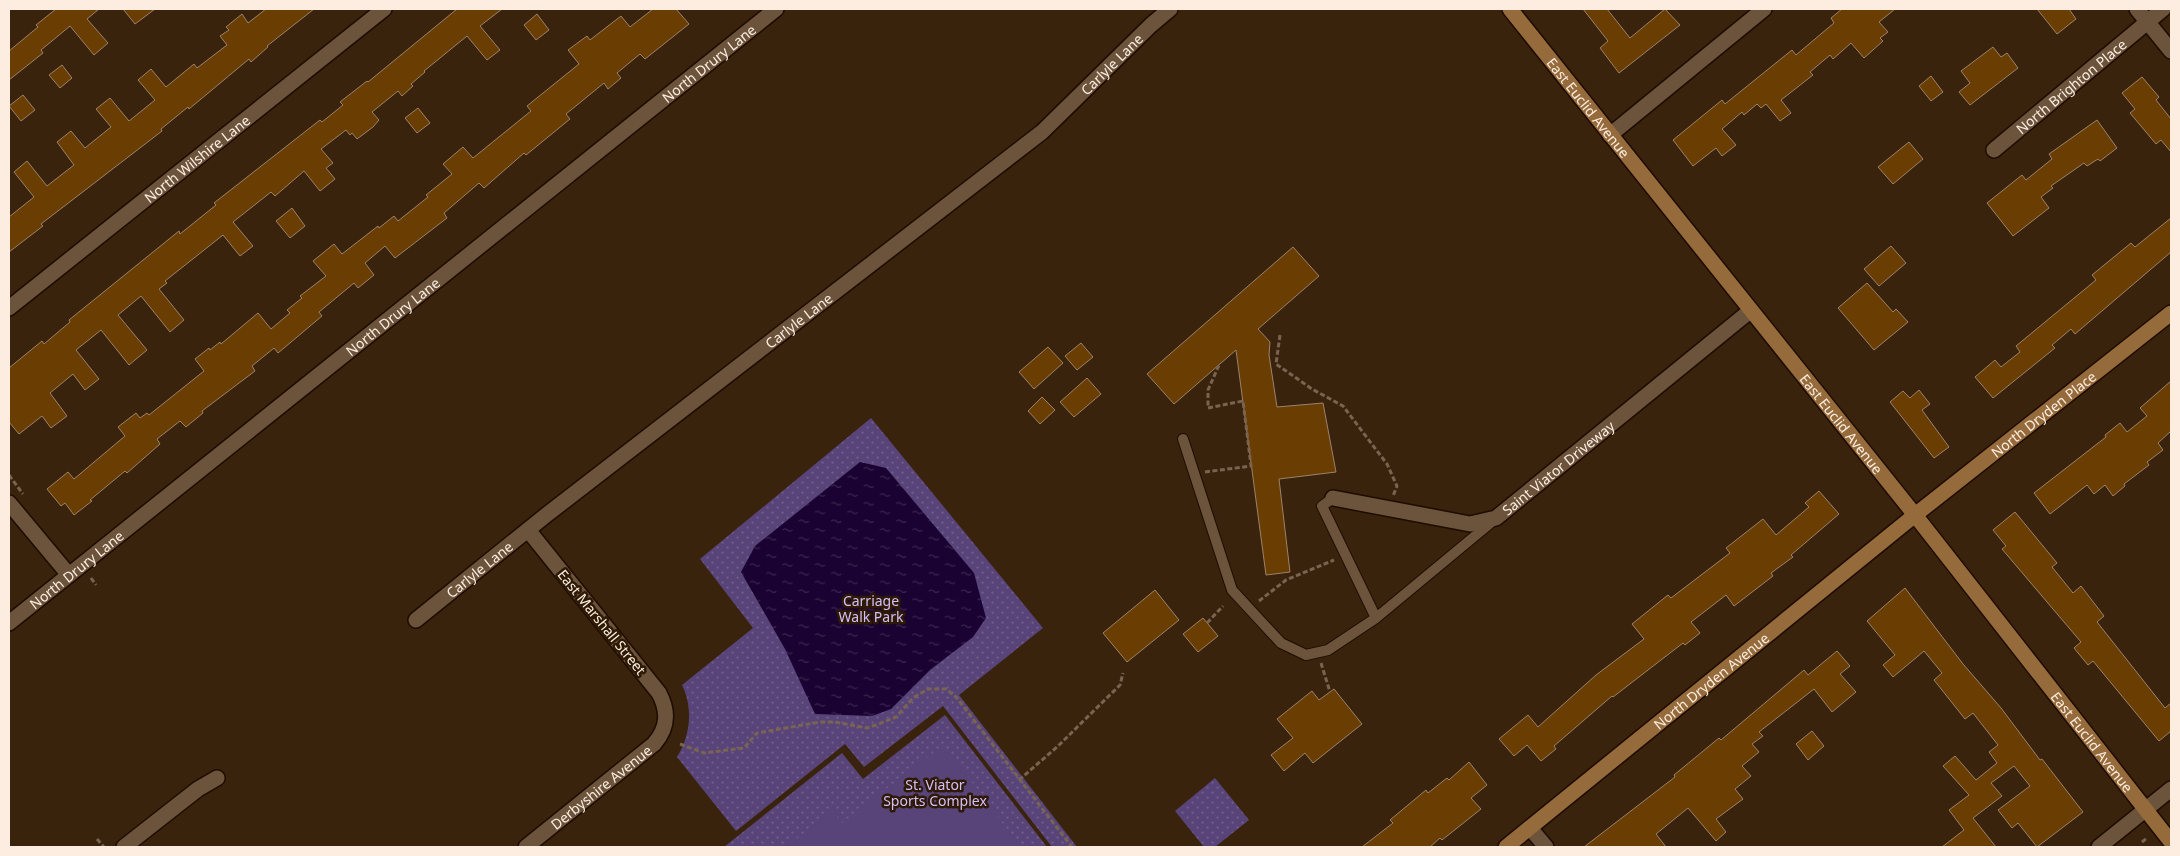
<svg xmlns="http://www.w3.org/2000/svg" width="2180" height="856" viewBox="0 0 2180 856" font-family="'Noto Sans',sans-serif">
<defs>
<pattern id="green-dots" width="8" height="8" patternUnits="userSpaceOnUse" patternTransform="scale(1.25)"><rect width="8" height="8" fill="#584478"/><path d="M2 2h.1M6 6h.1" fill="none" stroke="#715f8b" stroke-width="1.8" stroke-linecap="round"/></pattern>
<pattern id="water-ripples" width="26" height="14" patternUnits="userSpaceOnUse" patternTransform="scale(1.25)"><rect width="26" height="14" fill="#1a0232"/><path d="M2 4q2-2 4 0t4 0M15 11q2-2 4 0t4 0" fill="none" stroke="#3c274f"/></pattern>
</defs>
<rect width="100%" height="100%" fill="#39230d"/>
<path fill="url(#green-dots)" d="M 871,418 L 1043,628 L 959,695 L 1077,847 L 1052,847 L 943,706 L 864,767 L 845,744 L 736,831 L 677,757 C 691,735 693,707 682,685 L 753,628 L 700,559 Z
M 945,715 L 1047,847 L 724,847 L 842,753 L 863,779 Z
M 1215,778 L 1249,820 L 1215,847 L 1204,847 L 1175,811 Z"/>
<path fill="#584478" d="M 937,750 L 951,754 L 1020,847 L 786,847 L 833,811 L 842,823 Z"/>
<path fill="url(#water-ripples)" d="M 860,462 L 886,468 L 974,573 L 986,618 L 973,637 L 930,670 L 891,709 L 872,716 L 815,714 L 785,649 L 741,572 L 755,546 Z"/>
<path fill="#6a3d02" stroke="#9d836a" d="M 56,9 L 99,9 L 87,19 L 108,43 L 94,55 L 70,26 L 41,50 L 43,53 L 9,80 L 9,51 L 38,27 L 36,25 Z
M 123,9 L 155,9 L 135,24 Z
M 266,9 L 314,9 L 267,46 L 268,47 L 251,62 L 249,59 L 189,109 L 188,107 L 161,129 L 162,131 L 41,224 L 43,226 L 9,252 L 9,217 L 34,197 L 14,172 L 27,161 L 47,186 L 74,165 L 57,142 L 71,131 L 85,148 L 111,127 L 96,109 L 110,98 L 129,121 L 155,100 L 138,80 L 151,69 L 166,87 L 194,64 L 197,68 L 227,45 L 220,36 L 229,30 L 226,27 L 242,14 L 248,23 Z
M 457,9 L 502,9 L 480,26 L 500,50 L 487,60 L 467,36 L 424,71 L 425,72 L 411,84 L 413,86 L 402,96 L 398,91 L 372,112 L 379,120 L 373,127 L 357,139 L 352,133 L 350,135 L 346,130 L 321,149 L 333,163 L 326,168 L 335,179 L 320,191 L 304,171 L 275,196 L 271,192 L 233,222 L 253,246 L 240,256 L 223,235 L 165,281 L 167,283 L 159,289 L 184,320 L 170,332 L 141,296 L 118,315 L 147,350 L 129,365 L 101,330 L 76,350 L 99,379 L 85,390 L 73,374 L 50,393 L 67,416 L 51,428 L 42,416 L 19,434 L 9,422 L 9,368 L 42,341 L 44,344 L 70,322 L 69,320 L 179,231 L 180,234 L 216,205 L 214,203 L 320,120 L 322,122 L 343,105 L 340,102 L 367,81 L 368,82 Z
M 653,9 L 676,9 L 689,24 L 645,59 L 640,54 L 617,73 L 621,78 L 608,89 L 604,83 L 566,114 L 570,119 L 526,155 L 524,153 L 484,188 L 479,183 L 444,213 L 447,218 L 395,258 L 385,246 L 365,263 L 374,275 L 358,288 L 354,283 L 319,312 L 322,316 L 278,353 L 274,348 L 252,366 L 255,371 L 202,411 L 203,413 L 186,427 L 180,421 L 157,439 L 160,444 L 127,473 L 125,471 L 90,500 L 92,501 L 74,515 L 65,503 L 61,506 L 47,489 L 68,472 L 74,479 L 125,436 L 118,427 L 136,413 L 140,418 L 147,413 L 149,415 L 204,371 L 195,359 L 209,348 L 210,350 L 220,342 L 221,344 L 258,313 L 271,329 L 290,313 L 287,310 L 302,298 L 300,296 L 326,276 L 313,261 L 334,244 L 342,254 L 378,226 L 379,228 L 394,216 L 398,221 L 428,197 L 426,195 L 452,174 L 443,164 L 463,147 L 473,158 L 531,111 L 527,106 L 579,64 L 568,50 L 587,36 L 590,40 L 621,16 L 630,27 Z
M 1583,9 L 1607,9 L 1630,38 L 1665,9 L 1680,25 L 1619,73 L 1600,48 L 1608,41 Z
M 1842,9 L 1895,9 L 1879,22 L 1888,32 L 1880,38 L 1883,41 L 1864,58 L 1851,43 L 1833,59 L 1830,55 L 1810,72 L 1813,75 L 1781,100 L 1791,113 L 1780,121 L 1766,104 L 1761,108 L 1757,104 L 1744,115 L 1742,112 L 1722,129 L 1736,145 L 1722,156 L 1716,148 L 1693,166 L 1673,140 L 1722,100 L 1725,104 L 1792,50 L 1796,55 L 1834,23 L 1831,18 Z
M 2037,9 L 2069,9 L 2076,19 L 2057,34 Z
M 537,14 L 549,30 L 536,40 L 524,25 Z
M 1993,47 L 2001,57 L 2007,53 L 2018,68 L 1970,105 L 1959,92 L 1970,83 L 1961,71 Z
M 62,65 L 72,78 L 60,88 L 49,75 Z
M 1931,76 L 1943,92 L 1931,101 L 1919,86 Z
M 2142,77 L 2159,97 L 2156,100 L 2171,119 L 2171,152 L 2161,140 L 2156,144 L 2130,113 L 2135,109 L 2122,93 Z
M 23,95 L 35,110 L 21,121 L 9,106 Z
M 418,108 L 430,123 L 417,133 L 405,118 Z
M 2097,120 L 2117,148 L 2100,161 L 2098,159 L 2087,166 L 2084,163 L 2051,186 L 2053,188 L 2041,197 L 2049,208 L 2013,236 L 1987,203 L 2022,175 L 2026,180 L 2052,159 L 2049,154 Z
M 1909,142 L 1923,159 L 1893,184 L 1878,167 Z
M 292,208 L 305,226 L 290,238 L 276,221 Z
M 2171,218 L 2171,252 L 2075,334 L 2071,329 L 2052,345 L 2055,348 L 1993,398 L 1975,377 L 1995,360 L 2001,367 L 2020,352 L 2016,346 L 2096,280 L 2092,275 L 2131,243 L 2135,247 Z
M 1891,246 L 1906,263 L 1879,286 L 1864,269 Z
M 1293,247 L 1319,276 L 1258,329 L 1270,342 L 1269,355 L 1277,407 L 1323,403 L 1336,472 L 1279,479 L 1290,572 L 1266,575 L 1236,350 L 1174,404 L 1147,374 Z
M 1867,283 L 1893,312 L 1896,309 L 1908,322 L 1874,350 L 1838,308 Z
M 1081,343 L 1093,357 L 1077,370 L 1065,356 Z
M 1048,347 L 1063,363 L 1034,389 L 1019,372 Z
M 1087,378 L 1101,394 L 1074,417 L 1060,402 Z
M 2171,381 L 2171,431 L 2158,443 L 2163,450 L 2147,462 L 2149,465 L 2124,484 L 2125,486 L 2113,496 L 2105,485 L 2094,494 L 2087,485 L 2050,514 L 2034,493 L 2106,437 L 2105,435 L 2120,423 L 2127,432 L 2147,416 L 2140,408 Z
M 1919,390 L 1930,404 L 1922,410 L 1949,447 L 1934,458 L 1890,402 L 1903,391 L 1910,398 Z
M 1042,397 L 1055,410 L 1040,424 L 1028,411 Z
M 1819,491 L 1839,514 L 1791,555 L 1793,557 L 1771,573 L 1773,576 L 1734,606 L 1726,595 L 1691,622 L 1700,633 L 1685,645 L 1683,643 L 1613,697 L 1612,696 L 1554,746 L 1556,749 L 1541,761 L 1527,745 L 1514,756 L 1499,739 L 1528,715 L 1538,727 L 1596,675 L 1644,639 L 1632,624 L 1668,595 L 1671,598 L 1730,553 L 1726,548 L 1763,519 L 1776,535 L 1809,507 L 1805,503 Z
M 2015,512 L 2057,563 L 2052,567 L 2073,593 L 2081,586 L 2104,616 L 2097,622 L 2165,708 L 2171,703 L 2171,731 L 2159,741 L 2093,661 L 2088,665 L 2074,648 L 2081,642 L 2002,549 L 2006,546 L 1993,530 Z
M 1905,588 L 1963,664 L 2001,708 L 2040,760 L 2042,759 L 2083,812 L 2037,847 L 2018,823 L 2012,828 L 1998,810 L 2030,786 L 2014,766 L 1991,783 L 2002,796 L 1973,818 L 1996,847 L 1942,847 L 1964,830 L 1949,810 L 1969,795 L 1943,766 L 1955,756 L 1976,780 L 1997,763 L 1989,752 L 1998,745 L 1973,713 L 1965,719 L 1934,680 L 1942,673 L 1924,651 L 1893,677 L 1883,665 L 1895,655 L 1867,621 Z
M 1155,590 L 1179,620 L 1127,662 L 1103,633 Z
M 1203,618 L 1218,636 L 1198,652 L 1183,634 Z
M 1837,651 L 1850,666 L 1840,674 L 1856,692 L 1832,712 L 1814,689 L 1759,732 L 1763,736 L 1752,744 L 1759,752 L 1742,766 L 1751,776 L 1735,789 L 1743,799 L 1716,819 L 1726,832 L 1716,841 L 1688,808 L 1656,834 L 1666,847 L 1584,847 L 1675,777 L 1674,775 L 1719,738 L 1721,740 L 1804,670 L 1808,675 Z
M 1334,689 L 1362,724 L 1313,763 L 1305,753 L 1284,771 L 1271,755 L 1293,738 L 1277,719 L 1312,691 L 1319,700 Z
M 1812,731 L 1824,746 L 1808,760 L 1796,744 Z
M 1469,762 L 1487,785 L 1471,798 L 1481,809 L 1442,840 L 1440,838 L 1430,847 L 1362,847 L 1393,823 L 1390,820 L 1426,790 L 1428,793 L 1447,778 L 1449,780 Z"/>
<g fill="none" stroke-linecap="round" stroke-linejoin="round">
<g stroke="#1f0c00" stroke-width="12">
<path id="lane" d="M 1183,439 L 1232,590 L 1281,643 L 1306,655 L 1328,650 L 1376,618 L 1322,506 L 1333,498
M 1376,618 L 1493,521"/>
</g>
<g stroke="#1f0c00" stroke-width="18">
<g id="street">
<path d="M 2137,9 L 2171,51"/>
<path d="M 1610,135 L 1764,9"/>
<path id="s1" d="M 1994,150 L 2163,9"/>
<path id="s2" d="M 9,308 L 384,9"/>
<path id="s3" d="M 1333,498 L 1470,524 L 1496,518 L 1750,311"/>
<path d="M 9,503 L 69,575"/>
<path id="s4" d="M 416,620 L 545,516 L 1042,132 L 1151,25 L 1170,9"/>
<path id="s5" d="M 9,623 L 776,9"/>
<path d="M 1530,828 L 1546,847"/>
<path d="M 124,847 L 198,789 L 217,778"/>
<path id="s6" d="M 526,847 L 654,744 C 668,728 669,712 659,693 L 528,530"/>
<path d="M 2099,847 L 2171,789"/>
</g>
</g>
<g stroke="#1f0c00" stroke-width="18">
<g id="secondary">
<path id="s7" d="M 1510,9 L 1915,515 L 2171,842"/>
<path id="s8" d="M 1506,847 L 1915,515 L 2171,313"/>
</g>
</g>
<path stroke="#786451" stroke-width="3" stroke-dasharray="5 2.5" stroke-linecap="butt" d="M 1280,335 L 1276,364 L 1312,389 L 1343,406 L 1387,464 L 1397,486 L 1393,496
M 1205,472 L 1251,466 L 1243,401 L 1208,408 L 1208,390 L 1219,365
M 9,475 L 23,494
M 91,578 L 96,585
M 1259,601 L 1286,580 L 1334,560
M 1207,623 L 1223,606
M 1321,663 L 1330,692
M 680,744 L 704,753 L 744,748 L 757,733 L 820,722 L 835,722 L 867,728 L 876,725 L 896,717 L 913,698 L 928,689 L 946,689 L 956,697 L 1072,847
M 1019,780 L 1057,747 L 1120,685 L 1123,673
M 97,839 L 104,847
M 2142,842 L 2147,838"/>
<use href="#lane" stroke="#6b533c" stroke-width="10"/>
<use href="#street" stroke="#6b533c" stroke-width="15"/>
<use href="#secondary" stroke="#966b3c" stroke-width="15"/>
</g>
<g text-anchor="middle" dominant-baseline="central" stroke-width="5" stroke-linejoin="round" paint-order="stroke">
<g font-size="14" fill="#fcede0" stroke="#2e1a04">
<text stroke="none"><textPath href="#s5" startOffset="896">North Drury Lane</textPath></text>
<text stroke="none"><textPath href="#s4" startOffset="891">Carlyle Lane</textPath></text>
<text stroke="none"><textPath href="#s1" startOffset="100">North Brighton Place</textPath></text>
<text stroke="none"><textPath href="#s7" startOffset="126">East Euclid Avenue</textPath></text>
<text stroke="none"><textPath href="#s2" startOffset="240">North Wilshire Lane</textPath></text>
<text stroke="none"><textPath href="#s5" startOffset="491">North Drury Lane</textPath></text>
<text stroke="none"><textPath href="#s4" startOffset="486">Carlyle Lane</textPath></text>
<text stroke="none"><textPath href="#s8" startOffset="690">North Dryden Place</textPath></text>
<text stroke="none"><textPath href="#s7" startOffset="531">East Euclid Avenue</textPath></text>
<text stroke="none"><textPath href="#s3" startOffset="246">Saint Viator Driveway</textPath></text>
<text stroke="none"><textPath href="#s5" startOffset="86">North Drury Lane</textPath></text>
<text stroke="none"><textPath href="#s4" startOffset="81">Carlyle Lane</textPath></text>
<text transform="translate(602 622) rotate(51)">East Marshall Street</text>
<text stroke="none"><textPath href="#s8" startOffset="264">North Dryden Avenue</textPath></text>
<text stroke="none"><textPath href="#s7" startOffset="936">East Euclid Avenue</textPath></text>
<text stroke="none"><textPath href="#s6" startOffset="96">Derbyshire Avenue</textPath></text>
</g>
<g font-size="14" fill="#d5bffb" stroke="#2e1a04">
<text x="871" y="600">Carriage<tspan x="871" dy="16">Walk Park</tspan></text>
<text x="935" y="784">St. Viator<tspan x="935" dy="16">Sports Complex</tspan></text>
</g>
</g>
<rect width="2180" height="856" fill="none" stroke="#fcede0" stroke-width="20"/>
</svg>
